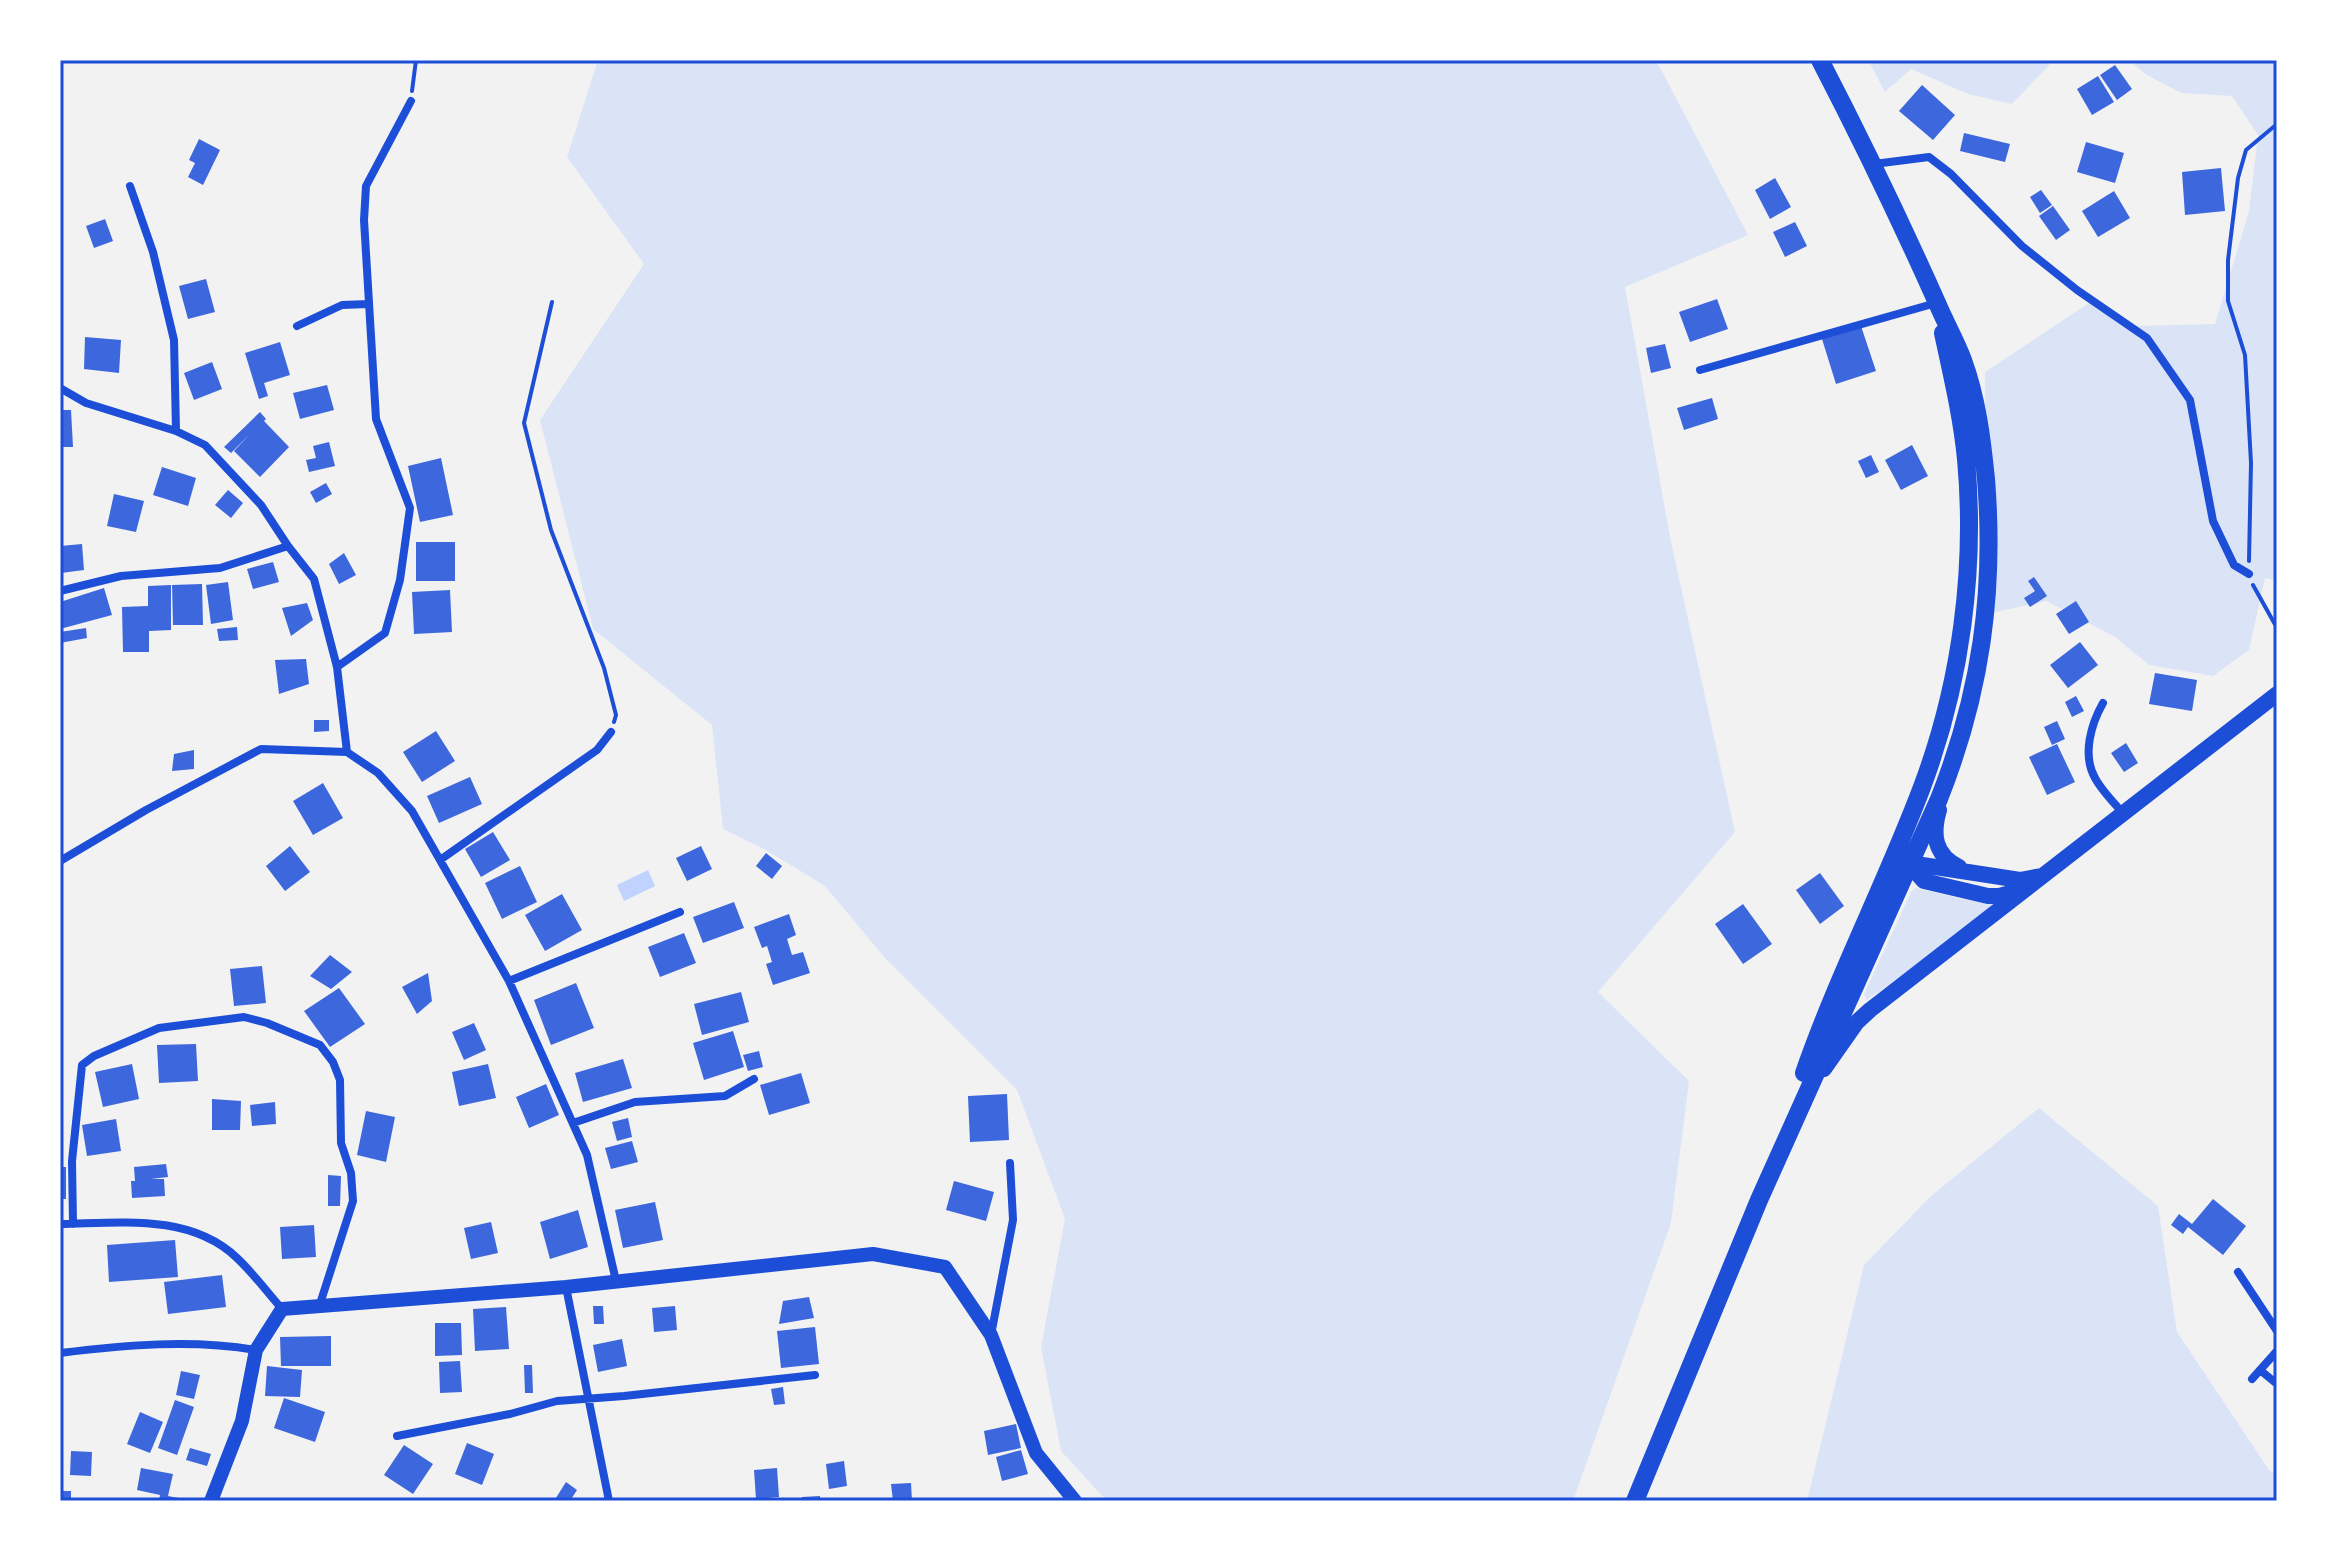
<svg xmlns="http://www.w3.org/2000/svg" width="2337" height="1561" viewBox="0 0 2337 1561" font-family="'Source Sans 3',sans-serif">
<rect width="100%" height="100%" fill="#f2f2f2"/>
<path fill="#dbe4f7" d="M 598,60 L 1656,60 L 1748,235 L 1625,287 L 1671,542 L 1735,832 L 1598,992 L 1689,1081 L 1671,1223 L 1573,1501 L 1107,1501 L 1061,1451 L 1041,1347 L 1065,1219 L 1017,1090 L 885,958 L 825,886 L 766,850 L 723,829 L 712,725 L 593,629 L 540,420 L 644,264 L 567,157 Z
M 1868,60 L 2054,60 L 2012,104 L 1968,94 L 1911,69 L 1885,92 Z
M 2129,60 L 2277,60 L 2277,581 L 2265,578 L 2249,650 L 2213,676 L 2149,665 L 2115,637 L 2047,601 L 1986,614 L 1985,372 L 2089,303 L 2134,326 L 2215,324 L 2249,211 L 2258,135 L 2232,96 L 2181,93 L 2145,74 Z
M 1915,888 L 1968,900 L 2002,903 L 1867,1000 L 1864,994 L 1911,892 Z
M 2039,1108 L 2158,1206 L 2177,1332 L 2269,1470 L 2277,1475 L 2277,1501 L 1807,1501 L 1864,1265 L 1931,1196 Z"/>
<path fill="#bfd3fe" d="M 648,870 L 655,886 L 624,901 L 617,885 Z"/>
<path fill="#3d67dc" d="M 2115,65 L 2132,89 L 2117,100 L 2100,75 Z
M 2098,76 L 2114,102 L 2092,115 L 2077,89 Z
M 1922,85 L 1955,115 L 1933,140 L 1899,111 Z
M 1964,133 L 2010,144 L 2005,162 L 1960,151 Z
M 199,139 L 220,150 L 203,185 L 188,177 L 195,163 L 189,160 Z
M 2086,142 L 2124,153 L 2115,183 L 2077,172 Z
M 2221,168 L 2225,211 L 2185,215 L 2182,172 Z
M 1775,178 L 1791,207 L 1770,219 L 1755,190 Z
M 2041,190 L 2052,205 L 2040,213 L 2030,197 Z
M 2114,191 L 2130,218 L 2098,237 L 2082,211 Z
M 2053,206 L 2070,230 L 2056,240 L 2039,216 Z
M 105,219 L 113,241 L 94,248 L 86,226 Z
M 1795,222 L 1807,246 L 1785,257 L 1773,232 Z
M 206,279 L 215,312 L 188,319 L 179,286 Z
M 1717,299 L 1728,329 L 1690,342 L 1679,312 Z
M 1861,326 L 1876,371 L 1836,384 L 1822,339 Z
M 85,337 L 121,340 L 119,373 L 84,369 Z
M 280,342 L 290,375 L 264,383 L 268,396 L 259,399 L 245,353 Z
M 1665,344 L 1671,368 L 1651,373 L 1646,348 Z
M 212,362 L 222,389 L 194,400 L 184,373 Z
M 327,385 L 334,410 L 300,419 L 293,393 Z
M 1712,398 L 1718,419 L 1684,430 L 1677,408 Z
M 60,410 L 71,410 L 73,447 L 60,447 Z
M 260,412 L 266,419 L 264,421 L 289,447 L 260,477 L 234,451 L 250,434 L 231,453 L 224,447 Z
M 329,442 L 335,466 L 309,472 L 306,460 L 316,458 L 313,446 Z
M 1912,445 L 1928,476 L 1901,490 L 1885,460 Z
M 1871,455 L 1879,472 L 1866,478 L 1858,461 Z
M 441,458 L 453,515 L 420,522 L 408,466 Z
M 162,467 L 196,478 L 188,506 L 153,495 Z
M 326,483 L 332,494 L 316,503 L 310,492 Z
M 228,490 L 243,503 L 231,518 L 215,505 Z
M 114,494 L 144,501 L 136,532 L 107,526 Z
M 416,542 L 455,542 L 455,581 L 416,581 Z
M 82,544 L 84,570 L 61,573 L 60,546 Z
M 344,553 L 356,575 L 339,584 L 329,564 Z
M 273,562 L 279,582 L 253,589 L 247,569 Z
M 2034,577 L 2047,596 L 2030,607 L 2024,598 L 2035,591 L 2028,581 Z
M 228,582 L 233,620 L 211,624 L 206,585 Z
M 202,584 L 203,625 L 173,625 L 172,585 Z
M 171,585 L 171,630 L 149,631 L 149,652 L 123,652 L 122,607 L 148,606 L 148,586 Z
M 104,588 L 112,615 L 60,629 L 60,602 Z
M 450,590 L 452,632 L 414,634 L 412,592 Z
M 2076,601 L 2089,622 L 2069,634 L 2056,614 Z
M 307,603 L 313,620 L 291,636 L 282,608 Z
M 237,627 L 238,640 L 219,641 L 217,629 Z
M 86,628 L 87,638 L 60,643 L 60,632 Z
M 2080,642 L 2098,665 L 2068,688 L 2050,665 Z
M 306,659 L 309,684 L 279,694 L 275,660 Z
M 2155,673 L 2197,680 L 2192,711 L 2149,704 Z
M 2076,696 L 2084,711 L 2072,717 L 2065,702 Z
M 314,720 L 329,720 L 329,731 L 314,732 Z
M 2057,721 L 2065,739 L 2052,745 L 2044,727 Z
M 436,731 L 455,761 L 422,782 L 403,752 Z
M 2126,743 L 2138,763 L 2124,772 L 2111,753 Z
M 2057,744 L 2075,782 L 2047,795 L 2029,757 Z
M 194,750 L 194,769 L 172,771 L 174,754 Z
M 470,777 L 482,804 L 439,823 L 427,796 Z
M 323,783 L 343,818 L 313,835 L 293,801 Z
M 493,832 L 510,860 L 481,877 L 465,849 Z
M 290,846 L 310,872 L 285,891 L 266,866 Z
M 701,846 L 712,869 L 687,881 L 676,858 Z
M 766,853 L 782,866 L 772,879 L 756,866 Z
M 520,866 L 537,902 L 502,919 L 485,883 Z
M 1820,873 L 1844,906 L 1820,924 L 1796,890 Z
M 562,894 L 582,930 L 545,951 L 525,915 Z
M 734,902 L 744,928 L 703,943 L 693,917 Z
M 1743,904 L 1772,944 L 1743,964 L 1715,924 Z
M 789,914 L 796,935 L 787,939 L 792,955 L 803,952 L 810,973 L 773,985 L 766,964 L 772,962 L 767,946 L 762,948 L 754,927 Z
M 684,933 L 696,963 L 660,977 L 648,947 Z
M 330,955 L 352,972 L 331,989 L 310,976 Z
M 262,966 L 266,1003 L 234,1006 L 230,969 Z
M 428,973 L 432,1001 L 417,1014 L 402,987 Z
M 576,983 L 594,1028 L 551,1045 L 534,1000 Z
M 339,988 L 365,1024 L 330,1047 L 304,1011 Z
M 741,992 L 749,1022 L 702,1035 L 694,1004 Z
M 474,1023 L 486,1050 L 464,1060 L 452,1032 Z
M 733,1031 L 744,1067 L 704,1080 L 693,1043 Z
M 196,1044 L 198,1081 L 159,1083 L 157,1045 Z
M 759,1051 L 763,1067 L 748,1071 L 743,1055 Z
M 623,1059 L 632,1088 L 583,1102 L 575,1073 Z
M 132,1064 L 139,1099 L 103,1107 L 95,1072 Z
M 488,1064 L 496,1098 L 459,1106 L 452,1072 Z
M 801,1073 L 810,1103 L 769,1115 L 760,1085 Z
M 546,1084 L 559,1115 L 529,1128 L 516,1097 Z
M 1007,1094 L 1009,1140 L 970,1142 L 968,1096 Z
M 212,1099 L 241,1101 L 240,1130 L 212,1130 Z
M 275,1102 L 276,1124 L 252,1126 L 250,1105 Z
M 366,1111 L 395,1117 L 386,1162 L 357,1155 Z
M 628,1118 L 632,1137 L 617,1141 L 612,1122 Z
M 116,1119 L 121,1151 L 87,1156 L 82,1125 Z
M 632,1141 L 638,1162 L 611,1169 L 605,1148 Z
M 166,1164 L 168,1177 L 151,1179 L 164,1179 L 165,1196 L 132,1198 L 131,1181 L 135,1181 L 134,1167 Z
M 60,1167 L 66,1167 L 66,1199 L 60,1199 Z
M 328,1175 L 341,1176 L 340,1206 L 328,1206 Z
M 954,1181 L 994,1192 L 986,1221 L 946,1210 Z
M 2213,1199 L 2246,1226 L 2223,1255 L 2188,1227 L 2183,1234 L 2171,1225 L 2179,1214 L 2192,1224 Z
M 655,1202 L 663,1240 L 623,1248 L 615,1210 Z
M 578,1210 L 588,1247 L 550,1259 L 540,1222 Z
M 491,1222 L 498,1253 L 471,1259 L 464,1228 Z
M 314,1225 L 316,1257 L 282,1259 L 280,1227 Z
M 175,1240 L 178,1277 L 109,1282 L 107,1245 Z
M 222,1275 L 226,1307 L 168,1314 L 164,1282 Z
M 809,1297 L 814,1318 L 779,1324 L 783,1301 Z
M 593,1306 L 603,1306 L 604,1324 L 594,1324 Z
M 675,1306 L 677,1330 L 654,1332 L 652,1308 Z
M 506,1307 L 509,1349 L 475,1351 L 473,1309 Z
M 435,1323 L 461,1323 L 462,1355 L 435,1356 Z
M 815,1327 L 819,1364 L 781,1368 L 777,1331 Z
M 331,1336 L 331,1366 L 281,1366 L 280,1337 Z
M 622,1339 L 627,1366 L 598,1372 L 593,1345 Z
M 460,1361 L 462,1392 L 440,1393 L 439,1362 Z
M 524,1365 L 532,1365 L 533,1393 L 525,1393 Z
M 267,1366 L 302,1370 L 300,1397 L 265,1396 Z
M 181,1371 L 200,1375 L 194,1399 L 176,1395 Z
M 783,1387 L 785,1404 L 774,1405 L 771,1389 Z
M 284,1398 L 325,1412 L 315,1442 L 274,1428 Z
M 175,1400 L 194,1407 L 177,1455 L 158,1448 Z
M 140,1412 L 163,1422 L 150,1453 L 127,1444 Z
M 1016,1424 L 1021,1448 L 988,1455 L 984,1431 Z
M 467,1443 L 494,1454 L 482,1485 L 455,1474 Z
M 404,1445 L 433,1464 L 413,1494 L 384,1475 Z
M 190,1448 L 211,1454 L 207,1466 L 186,1460 Z
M 1021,1450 L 1028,1474 L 1002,1481 L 996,1457 Z
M 71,1451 L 92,1452 L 91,1476 L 70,1475 Z
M 844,1461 L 847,1486 L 829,1489 L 826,1464 Z
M 141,1468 L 173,1474 L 168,1496 L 179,1498 L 179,1501 L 159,1501 L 160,1495 L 137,1490 Z
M 777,1468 L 779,1497 L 756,1499 L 754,1470 Z
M 566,1482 L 577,1490 L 570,1501 L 554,1501 Z
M 911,1483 L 912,1501 L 893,1501 L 891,1484 Z
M 60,1491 L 71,1491 L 71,1501 L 60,1501 Z
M 820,1496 L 820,1501 L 802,1501 L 802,1497 Z"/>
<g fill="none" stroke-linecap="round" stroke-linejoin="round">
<path stroke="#1d4ed8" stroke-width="4" d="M 412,91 L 416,60
M 552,302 L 524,423 L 551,530 L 604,668 L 616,715 L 614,722
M 2249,561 L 2251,463 L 2245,355 L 2228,301 L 2228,260 L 2238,178 L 2246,150 L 2277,124
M 2253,585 L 2277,628"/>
<path stroke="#1d4ed8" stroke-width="8" d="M 1874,164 L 1929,157 L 1951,174 L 2022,246 L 2077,290 L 2147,338 L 2190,400 L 2213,521 L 2234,565 L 2249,574
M 130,186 L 153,252 L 174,340 L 176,431
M 297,326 L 342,305 L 369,304
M 1700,370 L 1936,303
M 60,388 L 86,403 L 176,431 L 205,445 L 261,505 L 288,546 L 314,579 L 337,667 L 347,752 L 378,773 L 412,811 L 509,981 L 587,1155 L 616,1281
M 60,591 L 121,576 L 220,568 L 288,546
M 337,667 L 385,633 L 400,580 L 410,508 L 376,419 L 364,220 L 366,186 L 411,101
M 2103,703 C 2091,724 2082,755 2095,778 C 2102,791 2114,803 2124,814
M 440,860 L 597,750 L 611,732
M 60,861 L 146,810 L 261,749 L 347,752
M 509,981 L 680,912
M 573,1123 L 635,1102 L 725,1096 L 754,1079
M 60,1224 C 119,1223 190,1213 237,1258 C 253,1273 267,1292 282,1309
M 73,1224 L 72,1161 L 82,1065 L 94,1056 L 159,1028 L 244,1017 L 267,1023 L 320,1045 L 333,1062 L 340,1080 L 341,1143 L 351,1173 L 353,1201 L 319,1307
M 2238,1272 L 2277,1331
M 566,1287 L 609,1501
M 991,1335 L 1013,1220 L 1010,1163
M 60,1353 C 126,1345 190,1339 256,1350
M 2260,1370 L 2277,1384
M 2252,1379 L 2277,1351
M 397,1436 L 510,1414 L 557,1401 L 624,1396 L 815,1375"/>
<path stroke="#1d4ed8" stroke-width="14" d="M 211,1501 L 242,1421 L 256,1350 L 282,1309 L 566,1287 L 873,1254 L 945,1267 L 991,1335 L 1036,1453 L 1075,1501"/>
<path stroke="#1d4ed8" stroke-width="16" d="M 1939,810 C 1932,834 1934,855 1959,867
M 1909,854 L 1914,870 L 1924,881 L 1988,896 L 1999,896 L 2018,891
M 1903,862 L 2020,880 L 2041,876
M 1824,1069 L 1857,1022 L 1870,1010 L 2277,694"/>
<path stroke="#1d4ed8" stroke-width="18" d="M 1804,1073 C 1838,975 1886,883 1922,787 C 1961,683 1976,569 1966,459 C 1962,417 1952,375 1943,333
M 1635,1501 L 1759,1200 L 1939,799 C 1981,693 1995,592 1986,479 C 1982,439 1977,398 1963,360 C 1956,341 1946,324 1938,305 C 1901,222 1862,141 1820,60"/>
</g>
<rect width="2337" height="1561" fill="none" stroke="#ffffff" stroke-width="124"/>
<rect x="62" y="62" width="2213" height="1437" fill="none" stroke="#1d4ed8" stroke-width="3"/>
</svg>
